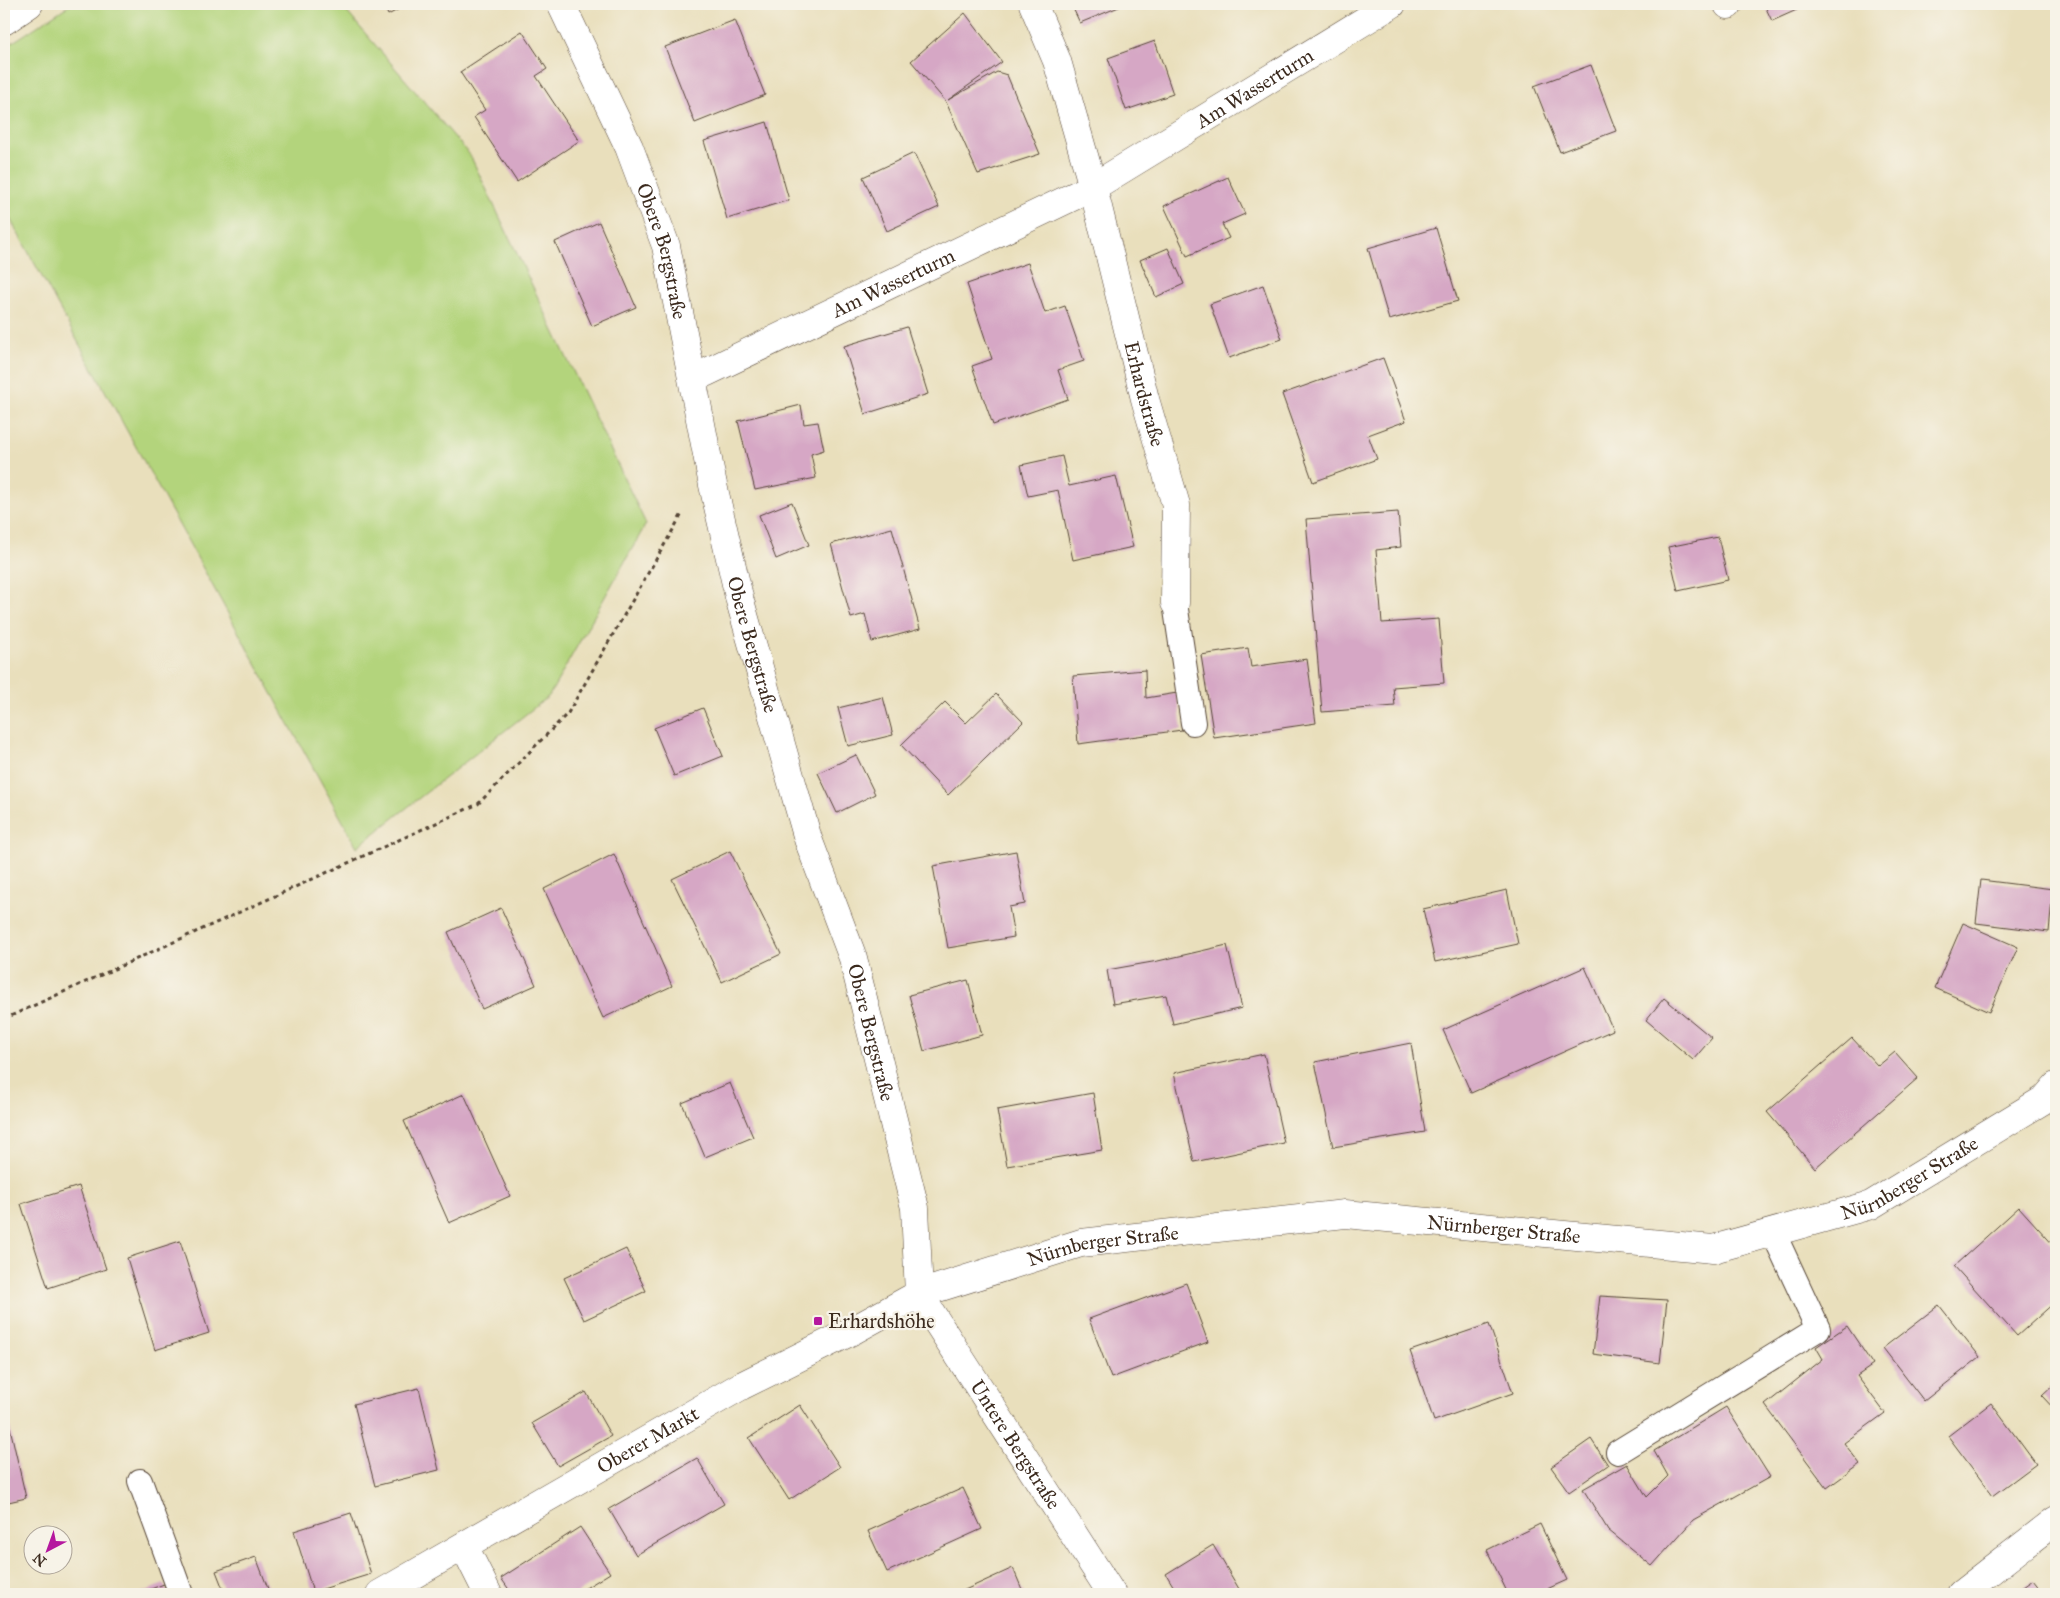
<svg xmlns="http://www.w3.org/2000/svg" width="2060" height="1598" viewBox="0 0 2060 1598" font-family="'IM FELL Great Primer',serif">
<rect width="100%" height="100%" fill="#f7f3e8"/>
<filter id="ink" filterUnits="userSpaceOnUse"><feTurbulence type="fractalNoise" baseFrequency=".02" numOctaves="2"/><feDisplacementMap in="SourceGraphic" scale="10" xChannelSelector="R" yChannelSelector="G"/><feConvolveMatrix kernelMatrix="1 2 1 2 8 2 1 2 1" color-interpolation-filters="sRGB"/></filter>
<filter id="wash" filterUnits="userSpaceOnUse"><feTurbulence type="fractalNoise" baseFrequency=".0096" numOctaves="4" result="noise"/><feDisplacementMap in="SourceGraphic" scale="20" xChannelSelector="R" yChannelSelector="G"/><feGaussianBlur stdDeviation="1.12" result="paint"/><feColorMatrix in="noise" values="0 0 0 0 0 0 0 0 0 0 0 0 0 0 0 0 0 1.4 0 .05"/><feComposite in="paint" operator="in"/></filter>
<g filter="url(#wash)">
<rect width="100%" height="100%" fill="#e9dfbc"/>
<path fill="#b3d47c" stroke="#777f4d" d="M 71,4 L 340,4 L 470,155 L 646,524 L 549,696 L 357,847 L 4,208 L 4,48 Z"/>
<g id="blocks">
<path fill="#d6a7c5" d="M 383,4 L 409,4 L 388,15 Z
M 1071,4 L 1126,4 L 1080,23 Z
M 1764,4 L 1810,4 L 1772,21 Z
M 965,13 L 1002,62 L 948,100 L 997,72 L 1007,75 L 1040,154 L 978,174 L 946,102 L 911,61 Z
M 735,20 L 765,95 L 695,123 L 665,47 Z
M 522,31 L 547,69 L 536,76 L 579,141 L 517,182 L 474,117 L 485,110 L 460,72 Z
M 1155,41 L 1173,94 L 1126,110 L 1108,58 Z
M 1591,65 L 1616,131 L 1560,152 L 1534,86 Z
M 767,122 L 789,200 L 727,219 L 704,141 Z
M 914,153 L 939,207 L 887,231 L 863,177 Z
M 1228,177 L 1245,214 L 1222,224 L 1229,238 L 1187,256 L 1164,206 Z
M 599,222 L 636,307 L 592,326 L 555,242 Z
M 1436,228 L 1458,301 L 1389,320 L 1368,248 Z
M 1168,248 L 1184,284 L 1156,297 L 1140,260 Z
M 1028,263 L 1045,313 L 1065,306 L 1084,361 L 1058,370 L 1068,399 L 993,425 L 972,366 L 992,359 L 967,284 Z
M 1263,285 L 1282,339 L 1229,358 L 1210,304 Z
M 907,327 L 928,394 L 865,414 L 844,346 Z
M 1383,358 L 1406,421 L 1368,435 L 1377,459 L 1313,482 L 1282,394 Z
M 801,405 L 804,424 L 818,422 L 824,450 L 811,454 L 816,478 L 755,490 L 738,421 Z
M 1062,456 L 1069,486 L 1116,476 L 1133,547 L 1073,560 L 1058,490 L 1028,496 L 1021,465 Z
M 792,502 L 809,545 L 776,559 L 759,515 Z
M 1398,512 L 1401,547 L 1376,550 L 1382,623 L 1439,619 L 1444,683 L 1393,687 L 1395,706 L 1322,712 L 1306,519 Z
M 892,528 L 920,629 L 872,642 L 865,614 L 851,618 L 831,544 Z
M 1718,537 L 1728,580 L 1678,591 L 1668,547 Z
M 1248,648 L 1251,667 L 1307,659 L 1316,723 L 1214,738 L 1201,655 Z
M 1145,670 L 1146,698 L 1177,693 L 1182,730 L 1078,744 L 1073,676 Z
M 996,694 L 1023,722 L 948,795 L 901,745 L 945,702 L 966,723 Z
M 883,697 L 893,735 L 848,746 L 838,708 Z
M 703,708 L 723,756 L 674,776 L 654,728 Z
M 856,755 L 875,794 L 837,813 L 818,773 Z
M 730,851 L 781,954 L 722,982 L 672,879 Z
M 1016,851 L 1025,904 L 1009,907 L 1014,937 L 948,948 L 933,866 Z
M 614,854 L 672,986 L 603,1018 L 544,889 Z
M 1981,880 L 2053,889 L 2049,932 L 1976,923 Z
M 1507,890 L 1518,944 L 1435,962 L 1423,909 Z
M 501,908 L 536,985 L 482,1009 L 448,932 Z
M 1963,923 L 2018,947 L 1989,1012 L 1935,988 Z
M 1227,945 L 1242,1008 L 1173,1024 L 1166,995 L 1113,1004 L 1107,970 L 1158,961 Z
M 1585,967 L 1613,1030 L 1471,1093 L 1443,1030 Z
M 968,980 L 982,1035 L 924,1051 L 909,995 Z
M 1664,998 L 1712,1038 L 1693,1060 L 1646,1020 Z
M 1852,1038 L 1878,1066 L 1895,1052 L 1918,1078 L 1815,1168 L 1767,1112 Z
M 1411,1043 L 1425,1132 L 1333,1147 L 1315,1062 Z
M 1264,1054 L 1284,1143 L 1194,1162 L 1174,1073 Z
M 730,1083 L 753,1137 L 705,1157 L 682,1103 Z
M 1093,1093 L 1102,1150 L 1007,1166 L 997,1110 Z
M 464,1094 L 510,1196 L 449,1223 L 404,1121 Z
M 79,1186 L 106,1269 L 48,1288 L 21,1204 Z
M 2019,1207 L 2056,1248 L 2056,1301 L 2017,1336 L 1954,1266 Z
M 180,1241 L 209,1333 L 155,1350 L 127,1258 Z
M 626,1249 L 646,1291 L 584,1320 L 564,1278 Z
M 1186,1283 L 1208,1342 L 1111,1378 L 1089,1319 Z
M 1600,1296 L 1667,1300 L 1660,1363 L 1593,1354 Z
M 1939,1305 L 1980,1357 L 1924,1401 L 1883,1348 Z
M 1489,1324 L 1513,1393 L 1434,1421 L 1410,1351 Z
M 1847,1326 L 1873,1365 L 1857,1376 L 1885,1413 L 1844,1443 L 1860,1464 L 1827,1488 L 1765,1405 L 1823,1359 L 1816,1347 Z
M 2056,1383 L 2056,1411 L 2042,1396 Z
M 419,1388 L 439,1470 L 375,1486 L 354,1404 Z
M 586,1392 L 611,1436 L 558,1466 L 532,1423 Z
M 1991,1403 L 2036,1464 L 1993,1496 L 1948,1436 Z
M 800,1405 L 840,1467 L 789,1500 L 749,1438 Z
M 1726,1407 L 1770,1477 L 1693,1520 L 1652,1566 L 1608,1530 L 1583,1489 L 1627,1464 L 1647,1497 L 1668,1476 L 1654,1451 Z
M 6,1410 L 26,1498 L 4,1503 L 4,1411 Z
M 1591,1439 L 1608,1465 L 1569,1492 L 1551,1467 Z
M 697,1458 L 724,1504 L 636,1555 L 609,1509 Z
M 963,1488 L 982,1529 L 887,1572 L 868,1531 Z
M 351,1513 L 371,1574 L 313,1592 L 294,1531 Z
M 1540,1524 L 1567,1580 L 1536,1594 L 1508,1594 L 1487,1550 Z
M 580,1527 L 610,1573 L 576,1594 L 512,1594 L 501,1578 Z
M 1213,1545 L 1242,1594 L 1178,1594 L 1166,1574 Z
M 256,1557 L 270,1594 L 225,1594 L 216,1571 Z
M 1013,1568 L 1024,1594 L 956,1594 Z
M 2033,1580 L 2044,1594 L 2013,1594 Z
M 164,1584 L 168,1594 L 138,1594 Z"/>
</g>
</g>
<g filter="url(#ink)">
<use href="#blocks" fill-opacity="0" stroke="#554536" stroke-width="1"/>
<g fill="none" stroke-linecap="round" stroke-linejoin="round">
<g stroke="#554536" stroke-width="26">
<path id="lane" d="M 1175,603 L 1193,723
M 1618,1452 L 1818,1329 L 1773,1232
M 140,1481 L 181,1594"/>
</g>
<g stroke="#554536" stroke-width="29">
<g id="street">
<path id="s1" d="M 561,4 L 629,147 L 666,246 L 713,485 L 740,601 L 808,839 L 853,958 L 915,1208 L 919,1294 L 1112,1594"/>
<path id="s2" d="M 1033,4 L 1057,61 L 1093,187 L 1145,399 L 1176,505 L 1175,603"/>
<path d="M 1728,4 L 1728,5"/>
<path d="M 4,21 L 29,4"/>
<path id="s3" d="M 693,376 L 705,373 L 1093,187 L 1392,4"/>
<path d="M 464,1546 L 488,1594"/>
<path id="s4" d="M 380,1594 L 741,1386 L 852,1331 L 919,1294 L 1081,1243 L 1345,1214 L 1713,1249 L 1871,1205 L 2045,1099 L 2056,1086"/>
<path d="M 1961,1594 L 2056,1520"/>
</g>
</g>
<path stroke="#554536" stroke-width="3" stroke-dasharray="4 4" stroke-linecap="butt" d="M 4,1019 L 478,804 L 568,713 L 682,514"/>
<use href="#lane" stroke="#fff" stroke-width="24"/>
<use href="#street" stroke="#fff" stroke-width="28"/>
</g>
</g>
<rect fill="#b5179e" stroke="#f7f3e8" stroke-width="2" x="813" y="1316" width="10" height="10" rx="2.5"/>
<g text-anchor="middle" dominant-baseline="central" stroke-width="4.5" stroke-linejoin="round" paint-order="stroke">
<g font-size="20" fill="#3b2a1e" stroke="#f7f3e8">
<text stroke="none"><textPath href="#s3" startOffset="632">Am Wasserturm</textPath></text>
<text stroke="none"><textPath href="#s1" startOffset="268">Obere Bergstraße</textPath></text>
<text stroke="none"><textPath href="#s3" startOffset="221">Am Wasserturm</textPath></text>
<text stroke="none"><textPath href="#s2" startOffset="406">Erhardstraße</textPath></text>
<text stroke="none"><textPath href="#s1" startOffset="672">Obere Bergstraße</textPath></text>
<text stroke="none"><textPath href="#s1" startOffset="1078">Obere Bergstraße</textPath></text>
<text stroke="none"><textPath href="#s4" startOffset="1632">Nürnberger Straße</textPath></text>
<text stroke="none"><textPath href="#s4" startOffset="1212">Nürnberger Straße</textPath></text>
<text stroke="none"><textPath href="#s4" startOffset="808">Nürnberger Straße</textPath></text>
<text stroke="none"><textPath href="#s4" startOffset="309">Oberer Markt</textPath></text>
<text stroke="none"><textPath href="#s1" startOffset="1524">Untere Bergstraße</textPath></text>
</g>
<g font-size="20" fill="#3b2a1e" stroke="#f7f3e8" text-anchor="start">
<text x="828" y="1321">Erhardshöhe</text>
</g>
</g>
<rect width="2060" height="1598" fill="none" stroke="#f7f3e8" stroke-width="20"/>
<g transform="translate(48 1550) rotate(221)"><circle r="24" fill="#f7f3e8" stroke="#aca397"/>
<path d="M0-4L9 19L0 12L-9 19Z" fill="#b5179e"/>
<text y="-8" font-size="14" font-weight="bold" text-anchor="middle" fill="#3b2a1e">N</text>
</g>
</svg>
